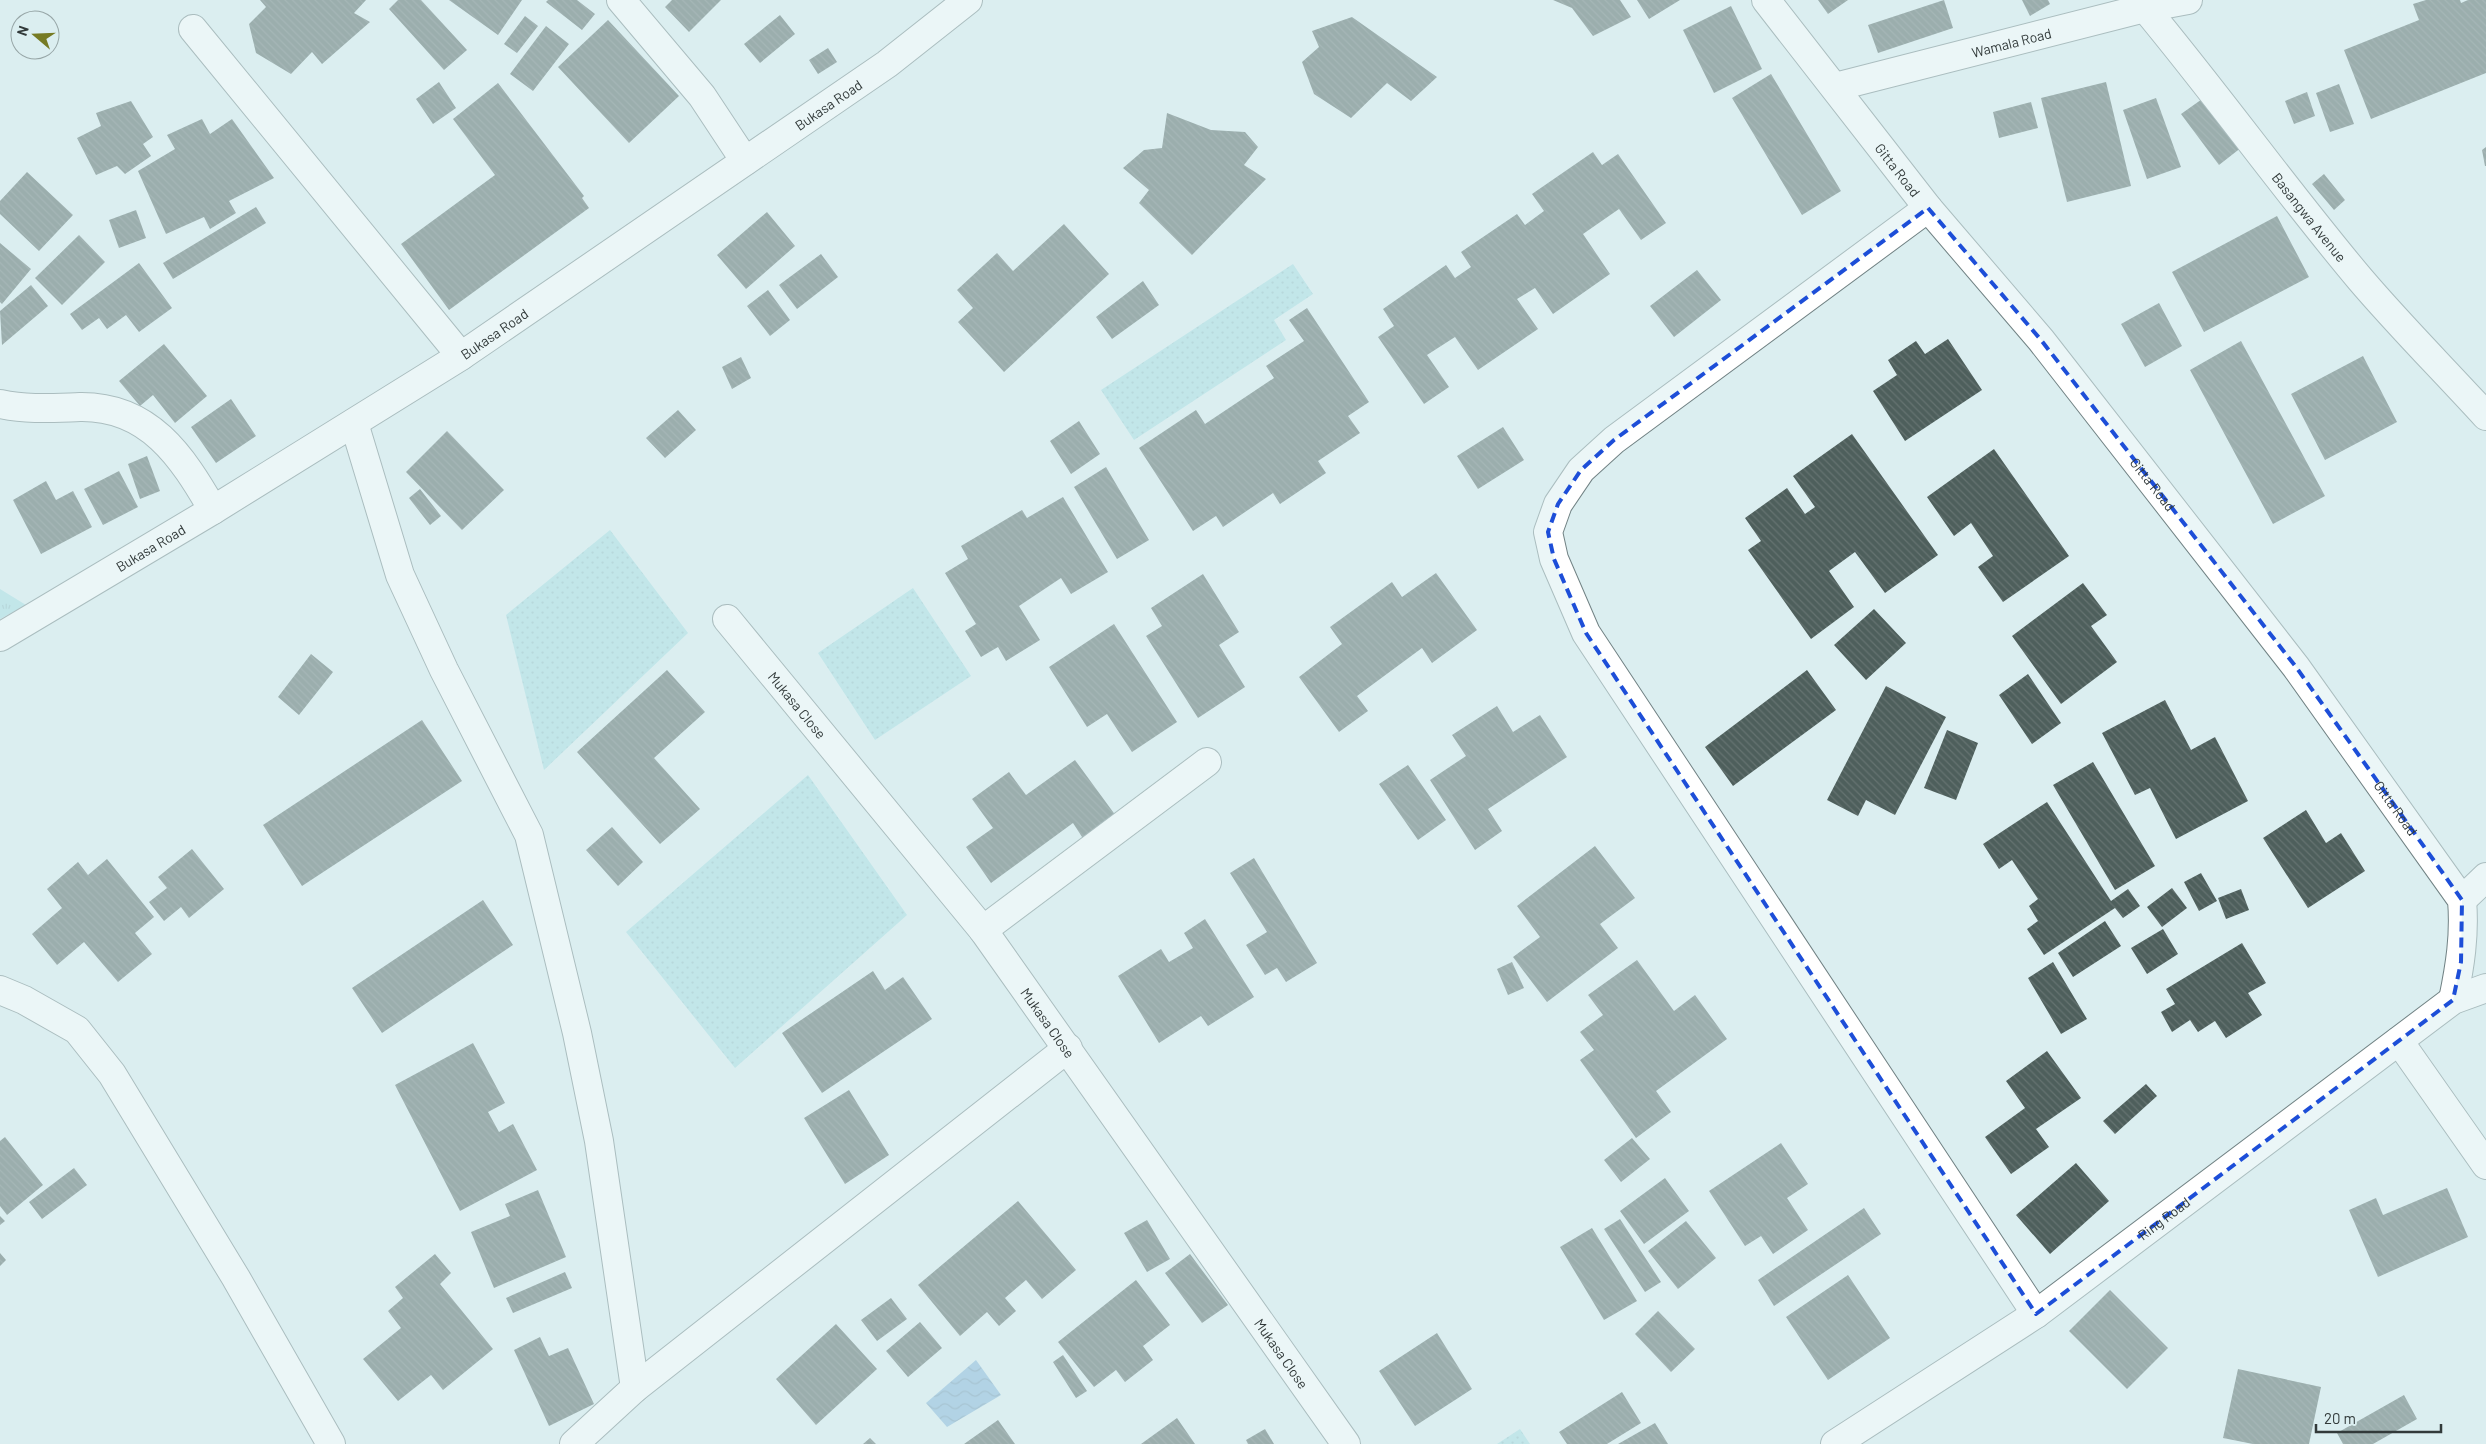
<svg xmlns="http://www.w3.org/2000/svg" width="2486" height="1444" viewBox="0 0 2486 1444" font-family="Barlow,sans-serif">
<defs>
<pattern id="grass-tufts" width="24" height="20" patternUnits="userSpaceOnUse" patternTransform="scale(1.25)"><rect width="24" height="20" fill="#a4dbe1"/><path d="M3 7l-1-3M5 7V3M7 7l1-3M15 17l-1-3M17 17v-4M19 17l1-3" fill="none" stroke="#8ebdc2"/></pattern>
<pattern id="garden-dots" width="8" height="8" patternUnits="userSpaceOnUse" patternTransform="scale(1.25)"><rect width="8" height="8" fill="#a4dbe1"/><path d="M2 2h.1M6 6h.1" fill="none" stroke="#8ebdc2" stroke-width="1.8" stroke-linecap="round"/></pattern>
<pattern id="water-waves" width="16" height="10" patternUnits="userSpaceOnUse" patternTransform="scale(1.25)"><rect width="16" height="10" fill="#81b2d7"/><path d="M0 5q4-4 8 0t8 0" fill="none" stroke="#6a92af"/></pattern>
<pattern id="building-back-hatch" width="6" height="6" patternUnits="userSpaceOnUse" patternTransform="scale(1.25)"><rect width="6" height="6" fill="#4e5f5c"/><path d="M-1 5l2 2M0 0l6 6M5-1l2 2" fill="none" stroke="#657371"/></pattern>
</defs>
<rect width="100%" height="100%" fill="#dbeef0"/>
<path fill="url(#grass-tufts)" d="M 0,589 L 26,605 L 0,619 Z"/>
<path fill="url(#garden-dots)" d="M 1293,264 L 1313,294 L 1274,320 L 1286,340 L 1134,440 L 1101,390 Z
M 610,530 L 688,633 L 544,770 L 506,615 Z
M 913,588 L 971,676 L 875,740 L 818,653 Z
M 808,775 L 907,915 L 735,1068 L 626,932 Z
M 1520,1429 L 1530,1444 L 1497,1444 Z"/>
<path fill="url(#water-waves)" d="M 976,1360 L 1001,1395 L 947,1427 L 926,1403 Z"/>
<path fill="url(#building-back-hatch)" d="M 260,0 L 366,0 L 354,13 L 370,22 L 322,64 L 312,52 L 291,74 L 256,53 L 249,24 L 266,7 Z
M 398,0 L 421,0 L 467,50 L 444,70 L 389,9 Z
M 449,0 L 522,0 L 498,35 Z
M 548,0 L 577,0 L 595,14 L 582,30 L 546,2 Z
M 672,0 L 721,0 L 689,32 L 665,7 Z
M 1553,0 L 1620,0 L 1631,17 L 1593,36 L 1572,8 Z
M 1637,0 L 1680,0 L 1649,19 Z
M 1818,0 L 1848,0 L 1828,14 Z
M 1944,0 L 1953,28 L 1878,53 L 1868,25 Z
M 2022,0 L 2048,0 L 2050,4 L 2030,16 Z
M 2426,0 L 2460,0 L 2461,3 L 2468,0 L 2486,0 L 2486,73 L 2371,119 L 2344,50 L 2419,20 L 2413,4 Z
M 1731,6 L 1762,69 L 1714,93 L 1683,30 Z
M 780,15 L 795,34 L 760,63 L 744,44 Z
M 525,16 L 538,26 L 517,53 L 504,44 Z
M 1352,17 L 1437,77 L 1411,101 L 1387,83 L 1351,118 L 1314,94 L 1302,62 L 1319,47 L 1312,31 Z
M 608,20 L 679,96 L 629,143 L 558,67 Z
M 546,26 L 569,44 L 533,91 L 510,74 Z
M 828,48 L 837,62 L 818,74 L 809,60 Z
M 1771,74 L 1841,191 L 1802,215 L 1732,98 Z
M 439,82 L 456,108 L 433,124 L 416,99 Z
M 2106,82 L 2131,186 L 2067,202 L 2041,98 Z
M 498,83 L 584,196 L 582,198 L 589,208 L 449,310 L 401,244 L 495,175 L 453,119 Z
M 2339,84 L 2354,124 L 2330,132 L 2316,93 Z
M 2307,92 L 2315,116 L 2294,124 L 2285,101 Z
M 2205,97 L 2242,147 L 2219,165 L 2181,114 Z
M 2156,98 L 2181,167 L 2147,179 L 2123,110 Z
M 131,101 L 153,137 L 143,144 L 151,156 L 125,174 L 117,166 L 96,175 L 77,138 L 101,126 L 96,113 Z
M 2031,102 L 2038,128 L 1999,138 L 1993,112 Z
M 1167,113 L 1211,130 L 1245,132 L 1258,147 L 1244,165 L 1266,179 L 1192,255 L 1139,203 L 1149,190 L 1123,168 L 1144,150 L 1162,148 Z
M 202,119 L 210,134 L 232,119 L 274,178 L 229,201 L 236,213 L 210,229 L 204,217 L 166,234 L 138,171 L 175,149 L 167,135 Z
M 2486,147 L 2486,166 L 2485,166 L 2482,150 Z
M 1593,152 L 1602,165 L 1618,154 L 1666,223 L 1641,240 L 1619,209 L 1583,234 L 1610,274 L 1553,314 L 1535,288 L 1517,299 L 1538,329 L 1478,370 L 1455,337 L 1427,355 L 1449,387 L 1424,404 L 1378,337 L 1394,326 L 1383,309 L 1446,265 L 1455,278 L 1471,267 L 1461,252 L 1517,214 L 1525,225 L 1544,211 L 1532,194 Z
M 27,172 L 73,215 L 39,251 L 0,214 L 0,201 Z
M 2324,174 L 2345,200 L 2334,210 L 2312,184 Z
M 256,207 L 266,223 L 173,279 L 163,263 Z
M 136,210 L 146,238 L 119,248 L 109,220 Z
M 767,212 L 795,246 L 746,289 L 717,255 Z
M 2277,216 L 2309,277 L 2204,332 L 2172,272 Z
M 1064,224 L 1109,274 L 1004,372 L 958,322 L 973,308 L 957,290 L 997,253 L 1013,271 Z
M 79,235 L 105,262 L 62,305 L 35,278 Z
M 0,243 L 31,269 L 2,304 L 0,302 Z
M 821,254 L 838,277 L 797,309 L 779,285 Z
M 139,263 L 172,308 L 139,332 L 126,315 L 107,329 L 99,318 L 82,330 L 70,314 Z
M 1697,270 L 1721,300 L 1674,337 L 1650,306 Z
M 1143,281 L 1159,305 L 1112,339 L 1096,317 Z
M 31,285 L 48,306 L 2,345 L 0,311 Z
M 768,290 L 790,320 L 770,336 L 747,306 Z
M 2159,303 L 2182,346 L 2145,367 L 2121,324 Z
M 1307,308 L 1369,402 L 1348,416 L 1360,433 L 1318,461 L 1326,473 L 1280,504 L 1273,493 L 1223,527 L 1216,516 L 1193,531 L 1139,448 L 1196,410 L 1205,424 L 1274,378 L 1266,366 L 1304,341 L 1289,320 Z
M 1948,339 L 1982,390 L 1905,441 L 1873,391 L 1897,375 L 1888,360 L 1916,341 L 1925,354 Z
M 2241,341 L 2325,496 L 2273,524 L 2190,370 Z
M 164,344 L 207,396 L 175,423 L 153,395 L 140,406 L 119,381 Z
M 2363,356 L 2397,422 L 2325,460 L 2291,394 Z
M 741,357 L 751,378 L 732,389 L 722,367 Z
M 231,399 L 256,436 L 216,463 L 191,427 Z
M 678,410 L 696,430 L 665,458 L 646,438 Z
M 1079,421 L 1100,454 L 1071,474 L 1050,441 Z
M 1503,427 L 1524,460 L 1478,489 L 1457,456 Z
M 447,431 L 504,490 L 462,530 L 406,472 Z
M 1852,434 L 1938,555 L 1885,593 L 1855,552 L 1829,571 L 1854,607 L 1811,639 L 1748,550 L 1761,541 L 1745,518 L 1787,488 L 1805,514 L 1815,507 L 1793,476 Z
M 1994,449 L 2069,556 L 2003,602 L 1978,567 L 1993,556 L 1971,523 L 1954,536 L 1927,497 Z
M 147,456 L 160,491 L 140,499 L 128,464 Z
M 1106,467 L 1149,540 L 1117,559 L 1074,487 Z
M 119,471 L 138,507 L 103,525 L 84,489 Z
M 46,481 L 56,500 L 73,491 L 92,527 L 41,554 L 13,500 Z
M 420,489 L 441,516 L 430,525 L 409,498 Z
M 1063,497 L 1108,572 L 1071,594 L 1061,578 L 1019,606 L 1040,640 L 1006,661 L 998,647 L 981,657 L 965,631 L 976,624 L 945,573 L 968,559 L 961,546 L 1022,510 L 1027,518 Z
M 1436,573 L 1477,630 L 1432,663 L 1422,648 L 1357,696 L 1368,711 L 1339,732 L 1299,677 L 1342,644 L 1330,627 L 1392,582 L 1402,597 Z
M 1203,574 L 1239,632 L 1219,645 L 1245,687 L 1198,718 L 1146,636 L 1162,626 L 1151,608 Z
M 2083,583 L 2107,615 L 2091,626 L 2117,662 L 2061,704 L 2012,636 Z
M 1874,609 L 1906,643 L 1866,680 L 1834,645 Z
M 1114,624 L 1177,722 L 1132,752 L 1107,714 L 1087,727 L 1049,667 Z
M 311,654 L 333,672 L 299,715 L 278,697 Z
M 667,670 L 705,712 L 654,758 L 700,809 L 660,844 L 577,752 Z
M 1807,670 L 1836,710 L 1733,786 L 1705,747 Z
M 2028,674 L 2061,723 L 2032,744 L 1999,695 Z
M 1886,686 L 1946,717 L 1895,815 L 1866,800 L 1858,816 L 1827,800 Z
M 2165,700 L 2191,750 L 2215,737 L 2248,801 L 2176,839 L 2150,788 L 2135,795 L 2102,733 Z
M 1497,706 L 1513,732 L 1540,715 L 1567,757 L 1488,809 L 1502,831 L 1475,850 L 1430,780 L 1466,756 L 1452,735 Z
M 422,720 L 462,781 L 302,886 L 263,825 Z
M 1947,730 L 1978,743 L 1956,800 L 1924,788 Z
M 1075,760 L 1116,816 L 1084,840 L 1073,823 L 991,883 L 966,847 L 993,828 L 972,799 L 1009,772 L 1026,795 Z
M 2093,762 L 2155,866 L 2115,890 L 2053,785 Z
M 1408,765 L 1446,820 L 1418,840 L 1379,784 Z
M 2047,802 L 2111,901 L 2128,889 L 2140,906 L 2123,918 L 2115,908 L 2044,955 L 2027,929 L 2038,921 L 2029,906 L 2038,899 L 2012,860 L 1999,869 L 1983,844 Z
M 2306,810 L 2326,843 L 2341,833 L 2365,871 L 2308,908 L 2263,838 Z
M 612,827 L 643,862 L 618,886 L 586,850 Z
M 1595,846 L 1635,898 L 1600,924 L 1618,948 L 1547,1002 L 1513,957 L 1540,937 L 1517,906 Z
M 192,849 L 224,889 L 189,918 L 181,907 L 164,921 L 149,902 L 167,888 L 158,877 Z
M 1254,858 L 1317,963 L 1286,982 L 1277,968 L 1265,975 L 1246,945 L 1267,932 L 1230,873 Z
M 107,859 L 154,917 L 135,933 L 152,954 L 118,982 L 84,942 L 57,965 L 32,934 L 62,908 L 47,889 L 78,862 L 88,875 Z
M 2201,873 L 2217,901 L 2199,911 L 2184,882 Z
M 2172,888 L 2187,908 L 2162,927 L 2147,907 Z
M 2241,889 L 2249,910 L 2226,919 L 2218,898 Z
M 483,900 L 513,945 L 382,1033 L 352,988 Z
M 1205,919 L 1254,997 L 1208,1026 L 1201,1016 L 1159,1043 L 1118,976 L 1161,949 L 1169,962 L 1193,948 L 1184,933 Z
M 2105,921 L 2121,946 L 2073,977 L 2058,953 Z
M 2163,929 L 2178,954 L 2147,974 L 2131,948 Z
M 2242,943 L 2266,983 L 2248,993 L 2262,1015 L 2226,1038 L 2215,1021 L 2198,1032 L 2190,1020 L 2172,1032 L 2161,1012 L 2175,1004 L 2166,989 Z
M 1637,960 L 1674,1011 L 1695,995 L 1727,1039 L 1656,1091 L 1671,1112 L 1636,1138 L 1580,1060 L 1594,1050 L 1580,1032 L 1603,1015 L 1588,995 Z
M 1512,962 L 1524,988 L 1508,995 L 1497,969 Z
M 2053,962 L 2087,1019 L 2061,1034 L 2028,978 Z
M 873,971 L 885,990 L 903,977 L 932,1019 L 822,1093 L 782,1033 Z
M 473,1043 L 505,1103 L 488,1112 L 499,1132 L 513,1124 L 537,1170 L 460,1211 L 395,1085 Z
M 2047,1051 L 2081,1098 L 2036,1129 L 2049,1147 L 2011,1174 L 1985,1137 L 2025,1108 L 2006,1081 Z
M 2146,1084 L 2157,1096 L 2115,1134 L 2103,1121 Z
M 849,1090 L 889,1155 L 845,1184 L 804,1118 Z
M 5,1137 L 43,1185 L 7,1215 L 0,1206 L 0,1141 Z
M 1632,1138 L 1650,1159 L 1621,1182 L 1604,1160 Z
M 1781,1143 L 1808,1184 L 1787,1198 L 1808,1230 L 1773,1254 L 1761,1236 L 1745,1246 L 1709,1191 Z
M 2076,1163 L 2109,1201 L 2050,1254 L 2016,1215 Z
M 74,1168 L 87,1185 L 42,1219 L 29,1202 Z
M 1665,1178 L 1689,1211 L 1644,1244 L 1620,1211 Z
M 2447,1188 L 2468,1237 L 2378,1277 L 2349,1210 L 2376,1198 L 2383,1215 Z
M 538,1190 L 566,1257 L 494,1288 L 471,1232 L 510,1216 L 505,1204 Z
M 1018,1201 L 1076,1270 L 1042,1299 L 1026,1280 L 1005,1298 L 1016,1311 L 999,1326 L 987,1312 L 960,1336 L 918,1285 Z
M 1864,1208 L 1881,1234 L 1774,1306 L 1758,1280 Z
M 0,1216 L 5,1221 L 0,1225 Z
M 1620,1219 L 1661,1282 L 1645,1292 L 1604,1229 Z
M 1147,1220 L 1170,1259 L 1147,1272 L 1124,1233 Z
M 1686,1221 L 1716,1258 L 1678,1289 L 1648,1251 Z
M 1592,1228 L 1637,1301 L 1604,1320 L 1560,1247 Z
M 0,1253 L 6,1260 L 0,1266 Z
M 435,1254 L 451,1273 L 440,1284 L 493,1349 L 443,1390 L 431,1375 L 398,1401 L 363,1359 L 401,1328 L 388,1311 L 403,1298 L 395,1287 Z
M 1190,1254 L 1228,1305 L 1202,1323 L 1165,1273 Z
M 565,1272 L 572,1288 L 513,1313 L 506,1298 Z
M 1848,1275 L 1890,1338 L 1828,1380 L 1786,1317 Z
M 1136,1280 L 1170,1325 L 1143,1346 L 1153,1360 L 1125,1382 L 1116,1370 L 1094,1387 L 1058,1342 Z
M 2110,1290 L 2168,1348 L 2127,1389 L 2069,1331 Z
M 891,1298 L 907,1319 L 877,1341 L 861,1320 Z
M 1658,1311 L 1695,1349 L 1671,1372 L 1635,1334 Z
M 920,1322 L 942,1348 L 908,1377 L 886,1351 Z
M 836,1324 L 877,1369 L 816,1425 L 776,1379 Z
M 1437,1333 L 1472,1389 L 1415,1426 L 1379,1371 Z
M 540,1337 L 549,1356 L 568,1348 L 594,1404 L 549,1426 L 514,1350 Z
M 1063,1355 L 1087,1391 L 1076,1398 L 1053,1362 Z
M 2238,1369 L 2321,1387 L 2309,1444 L 2253,1444 L 2223,1438 Z
M 1622,1392 L 1641,1423 L 1607,1444 L 1567,1444 L 1559,1432 Z
M 2404,1395 L 2417,1419 L 2373,1444 L 2343,1444 L 2337,1433 Z
M 1177,1418 L 1195,1444 L 1141,1444 Z
M 998,1420 L 1015,1444 L 964,1444 Z
M 1655,1423 L 1668,1444 L 1618,1444 Z
M 1265,1429 L 1274,1444 L 1248,1444 L 1246,1440 Z
M 870,1438 L 876,1444 L 863,1444 Z"/>
<g fill="none" stroke-linecap="round" stroke-linejoin="round">
<g stroke="#718284" stroke-width="30">
<g id="minor">
<path d="M 621,0 L 702,96 L 745,161"/>
<path id="s1" d="M 1766,0 L 1928,208 L 2041,340 L 2296,667 L 2462,900 C 2465,935 2460,966 2453,1000"/>
<path id="s2" d="M 2145,8 C 2219,97 2286,191 2360,279 C 2400,326 2444,370 2486,416"/>
<path d="M 193,29 L 461,356"/>
<path id="s3" d="M 1835,87 L 2145,8 L 2188,0"/>
<path d="M 1928,208 L 1614,440 L 1581,470 L 1558,504 L 1548,532 L 1554,559 L 1586,633 L 2036,1314"/>
<path d="M 0,404 C 27,410 52,408 80,407 C 149,406 182,456 213,510"/>
<path d="M 354,423 L 400,575 L 444,670 L 529,835 L 577,1033 L 599,1141 L 635,1388"/>
<path id="s4" d="M 727,619 L 983,930 L 1346,1444"/>
<path d="M 2462,900 L 2486,877"/>
<path d="M 983,930 L 1207,762"/>
<path d="M 0,990 L 24,1000 L 77,1030 L 112,1074 L 236,1278 L 331,1444"/>
<path d="M 2399,1041 L 2486,1165"/>
<path d="M 574,1444 L 635,1388 L 1068,1048"/>
<path id="s5" d="M 1835,1444 L 2036,1314 L 2453,1000 L 2486,988"/>
</g>
</g>
<g stroke="#718284" stroke-width="30">
<g id="tertiary">
<path id="s6" d="M 0,637 L 213,510 L 461,356 L 887,64 L 968,0"/>
</g>
</g>
<use href="#minor" stroke="#fff" stroke-width="28"/>
<use href="#tertiary" stroke="#fff" stroke-width="28"/>
</g>
<path d="M0 0H2486V1444H0ZM 1928,208 L 2041,340 L 2296,667 L 2462,900 L 2461,962 L 2453,1000 L 2036,1314 L 1586,633 L 1554,559 L 1548,532 L 1558,504 L 1581,470 L 1614,440 Z" fill="#dbeef0" fill-opacity=".55" fill-rule="evenodd"/>
<path fill="none" stroke="#1d4ed8" stroke-width="4" stroke-dasharray="10 6" stroke-linejoin="round" d="M 1928,208 L 2041,340 L 2296,667 L 2462,900 L 2461,962 L 2453,1000 L 2036,1314 L 1586,633 L 1554,559 L 1548,532 L 1558,504 L 1581,470 L 1614,440 Z"/>
<g text-anchor="middle" dominant-baseline="central" stroke-width="5" stroke-linejoin="round" paint-order="stroke">
<g font-size="14" fill="#323a3a" stroke="#dbeef0">
<text stroke="none"><textPath href="#s3" startOffset="182">Wamala Road</textPath></text>
<text stroke="none"><textPath href="#s6" startOffset="985">Bukasa Road</textPath></text>
<text stroke="none"><textPath href="#s1" startOffset="215">Gitta Road</textPath></text>
<text stroke="none"><textPath href="#s2" startOffset="266">Basangwa Avenue</textPath></text>
<text stroke="none"><textPath href="#s6" startOffset="580">Bukasa Road</textPath></text>
<text stroke="none"><textPath href="#s1" startOffset="620">Gitta Road</textPath></text>
<text stroke="none"><textPath href="#s6" startOffset="175">Bukasa Road</textPath></text>
<text stroke="none"><textPath href="#s4" startOffset="111">Mukasa Close</textPath></text>
<text stroke="none"><textPath href="#s1" startOffset="1025">Gitta Road</textPath></text>
<text stroke="none"><textPath href="#s4" startOffset="516">Mukasa Close</textPath></text>
<text stroke="none"><textPath href="#s5" startOffset="399">Ring Road</textPath></text>
<text stroke="none"><textPath href="#s4" startOffset="921">Mukasa Close</textPath></text>
</g>
</g>
<g transform="translate(35 35) rotate(289)"><circle r="24" fill="#dbeef0" stroke="#97a6a7"/>
<path d="M0-4L9 19L0 12L-9 19Z" fill="#767b24"/>
<text y="-8" font-size="14" font-weight="bold" text-anchor="middle" fill="#323a3a">N</text>
</g>
<path d="M2316 1424v8h125v-8" fill="none" stroke="#323a3a" stroke-width="2.5"/>
<text x="2324" y="1424" font-size="15" fill="#323a3a" stroke="#dbeef0" stroke-width="4" paint-order="stroke">20 m</text>
</svg>
